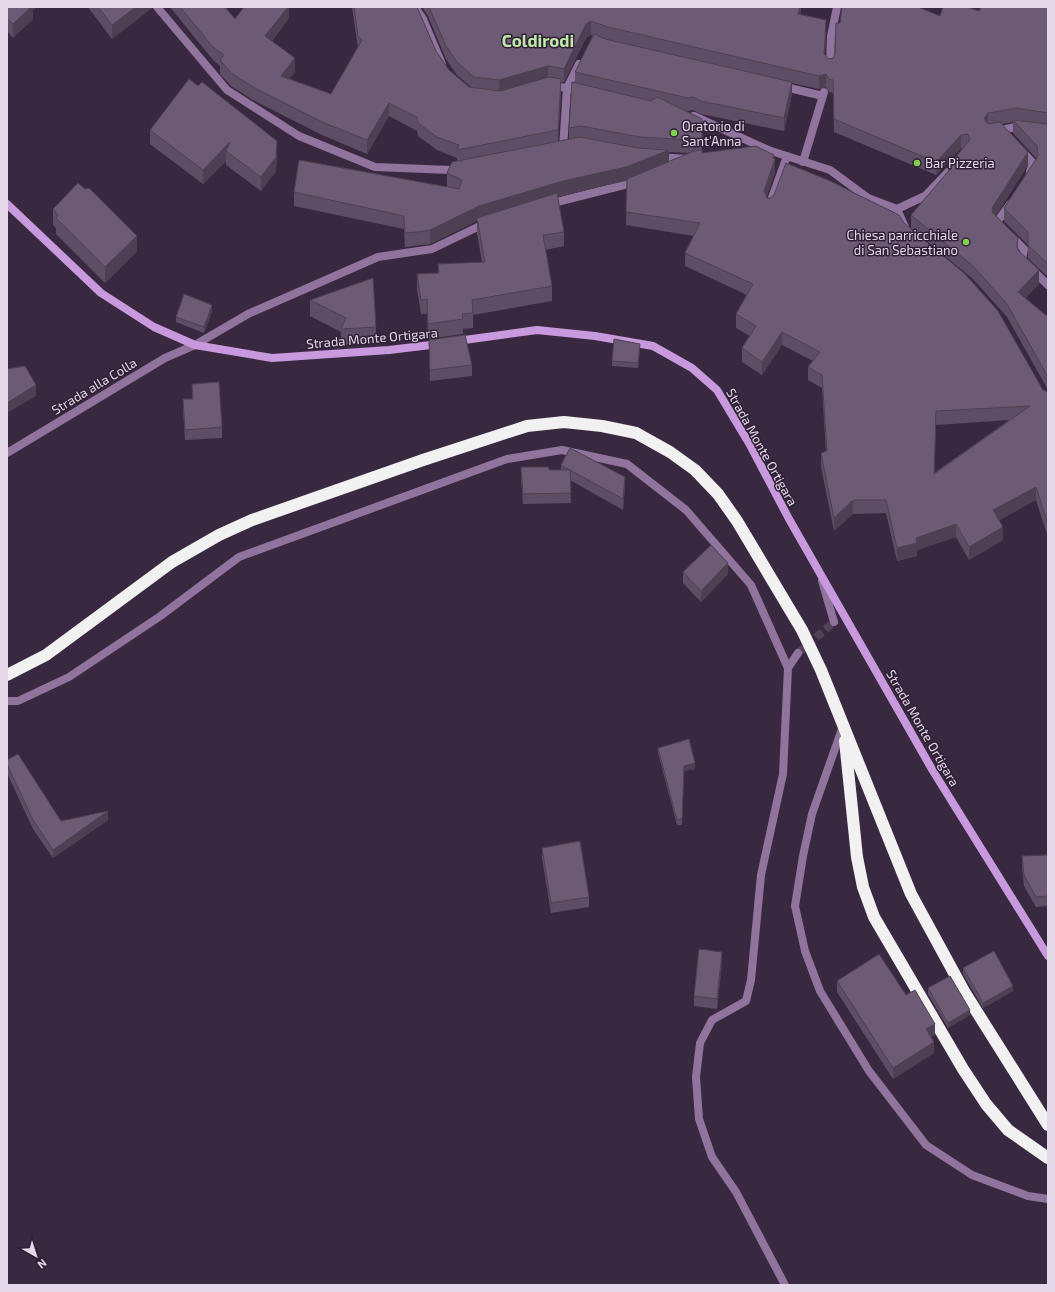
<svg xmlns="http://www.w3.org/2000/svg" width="1055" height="1292" viewBox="0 0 1055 1292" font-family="'Exo 2',sans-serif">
<rect width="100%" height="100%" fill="#392940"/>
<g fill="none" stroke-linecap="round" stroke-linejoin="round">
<path stroke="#524359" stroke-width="8" stroke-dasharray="8 4" stroke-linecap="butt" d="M 798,653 L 834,622"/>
<path stroke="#91749e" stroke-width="8" d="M 843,726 L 812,814 L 803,856 L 795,906 L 805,951 L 820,991 L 869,1071 L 926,1145 L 972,1175 L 1028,1196 L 1048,1199"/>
<path stroke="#91749e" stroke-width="8" d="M 579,64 L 567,88 L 582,92
M 830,67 L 831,36 L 837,7
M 781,86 L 823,96
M 694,116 L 768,150
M 1021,150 L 1033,163 L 1030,172
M 803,162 L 824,92
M 769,206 L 787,156
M 1002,227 L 997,222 L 1010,204
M 1011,236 L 1024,249 L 1022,260 L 1048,285"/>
<path stroke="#91749e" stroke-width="8" d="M 415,7 L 423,19 L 442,64
M 551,86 L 567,88 L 563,148
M 996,131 L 1016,127 L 1022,128
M 768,150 L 830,170 L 868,198 L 897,209 L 925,196 L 948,172
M 549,204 L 636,182
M 897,209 L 905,227
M 7,453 L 165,358 L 195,345 L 248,314 L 378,257 L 432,249 L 486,223
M 822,581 L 834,622
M 7,701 L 18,701 L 69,677 L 159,617 L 239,557 L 507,459 L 562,450 L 627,464 L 686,510 L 751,585 L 788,668
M 785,1285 L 736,1192 L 712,1157 L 699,1119 L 696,1077 L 700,1043 L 712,1020 L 746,1001 L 751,980 L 761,875 L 783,774 L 788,668 L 798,653"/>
<path stroke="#91749e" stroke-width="8" d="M 157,7 L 227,90 L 299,136 L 375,167 L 451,170 L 458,169
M 754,152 L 768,150
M 658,157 L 687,159"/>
<path stroke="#c899dc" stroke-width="8" d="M 7,204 L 101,293 L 154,327 L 195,345 L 272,358 L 389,350 L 439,344
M 457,341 L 537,330 L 595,336 L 653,346 L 692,368 L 717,390 L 750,445 L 789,519 L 933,771 L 1048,956"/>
<path stroke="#f1f1f1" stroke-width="12" d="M 7,675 L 46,655 L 172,562 L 219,535 L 252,520 L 423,460 L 527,426 L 564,422 L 602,426 L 636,433 L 670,452 L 695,470 L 718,494 L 737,521 L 802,630 L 821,670 L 911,894 L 965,993 L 1048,1125
M 845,741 L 857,857 L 863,887 L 874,917 L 963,1069 L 986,1104 L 1008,1130 L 1048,1158"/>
</g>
<path fill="#5e4e65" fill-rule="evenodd" d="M 7,7 L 33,10 L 33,19 L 13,38 L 7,31 Z
M 88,7 L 152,7 L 152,8 L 112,39 Z
M 170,7 L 225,7 L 235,19 L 289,7 L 289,18 L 272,41 L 295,72 L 289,79 L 331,94 L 358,48 L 352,7 L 417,7 L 436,51 L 449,70 L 469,87 L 471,87 L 457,75 L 446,59 L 428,16 L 422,7 L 801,7 L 801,14 L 826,33 L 825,54 L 829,59 L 833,58 L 940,16 L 979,11 L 1048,7 L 1048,277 L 1028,258 L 1028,245 L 1004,221 L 1004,208 L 1037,159 L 1013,133 L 1013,122 L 1002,124 L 1028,165 L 996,215 L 1039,284 L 1025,298 L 1048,317 L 1048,390 L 1007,317 L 973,279 L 911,228 L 911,215 L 948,172 L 948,166 L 963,148 L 961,148 L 936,175 L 834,132 L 833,93 L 829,92 L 826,87 L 819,89 L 792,83 L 792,94 L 784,131 L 701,114 L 693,110 L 688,111 L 682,110 L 702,119 L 702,153 L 774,158 L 775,172 L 766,197 L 767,198 L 904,223 L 1043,390 L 1048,392 L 1048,537 L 1036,500 L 999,520 L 1003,540 L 969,560 L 956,537 L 917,550 L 917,556 L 897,561 L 886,513 L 853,514 L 834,531 L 821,467 L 821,453 L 826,452 L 822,388 L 808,380 L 808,367 L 813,361 L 782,345 L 762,375 L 742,362 L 742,348 L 750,336 L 736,328 L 736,314 L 747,295 L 685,266 L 685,253 L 694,236 L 626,225 L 627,180 L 557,197 L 564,232 L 564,246 L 545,250 L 552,286 L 552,301 L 473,315 L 473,328 L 463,329 L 463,334 L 428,339 L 427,314 L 421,314 L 417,289 L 417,274 L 438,273 L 438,264 L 482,262 L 477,233 L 477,221 L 430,244 L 405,247 L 404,229 L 294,206 L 294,192 L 447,187 L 447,173 L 457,161 L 457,158 L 437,150 L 418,136 L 417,131 L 389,116 L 367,154 L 322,135 L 253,100 L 231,86 L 220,74 L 220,66 L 213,60 ZM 591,35 L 593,35 L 575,72 L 575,82 L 569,128 L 569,139 L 558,141 L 561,93 L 561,82 L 564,82 L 586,38 ZM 669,152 L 689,153 L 669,162 ZM 1009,420 L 934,473 L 936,425 Z
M 150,130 L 277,155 L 276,171 L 261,191 L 226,165 L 226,161 L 203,184 L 150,144 Z
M 53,209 L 137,251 L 105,283 L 56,234 L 56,228 L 53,225 Z
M 310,300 L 376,327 L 376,343 L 341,345 L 341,332 L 310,316 Z
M 212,311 L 204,333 L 176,322 L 176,317 Z
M 429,340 L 472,365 L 472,376 L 430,381 Z
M 640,349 L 638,368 L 612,366 L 612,361 Z
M 192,384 L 222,427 L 222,438 L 185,440 L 183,410 L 183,399 L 192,399 Z
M 561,465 L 625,487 L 623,510 L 570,480 L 571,503 L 523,504 L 521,478 L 521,467 L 549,470 L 561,470 Z
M 683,572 L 728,574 L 701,602 L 683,583 Z
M 658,748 L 695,769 L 684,771 L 682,825 L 677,825 L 658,753 Z
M 7,760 L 61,821 L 108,820 L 53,858 L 33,829 L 7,773 Z
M 542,848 L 589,897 L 589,907 L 551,913 L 542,858 Z
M 1048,855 L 1048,906 L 1036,907 L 1024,886 L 1022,867 L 1022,856 Z
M 722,963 L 717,1009 L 694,1006 L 694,996 Z
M 963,968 L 1013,991 L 983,1008 L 963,974 Z
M 837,981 L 906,995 L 935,1035 L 931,1037 L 934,1053 L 893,1079 L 837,992 Z
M 928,988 L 970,1015 L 948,1028 L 928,994 Z"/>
<path fill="#4c4052" d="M 27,7 L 37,7 L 33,10 L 33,19 L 13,38 L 13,24 Z
M 136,7 L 152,7 L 152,8 L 112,39 L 112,25 Z
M 288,7 L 289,7 L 289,18 L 265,49 L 265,36 Z
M 800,7 L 801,7 L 801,14 L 798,14 Z
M 826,20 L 826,33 L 824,67 L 824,54 Z
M 591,21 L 591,35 L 586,38 L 564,82 L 564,69 L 586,24 Z
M 295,58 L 295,72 L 281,89 L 281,76 Z
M 548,66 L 548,80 L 499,93 L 499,80 Z
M 826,74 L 826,87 L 819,89 L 819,76 Z
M 561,79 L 561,93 L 558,144 L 558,130 Z
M 792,82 L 792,94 L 784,131 L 784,118 Z
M 389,103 L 389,116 L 367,154 L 367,140 Z
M 988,113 L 988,127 L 984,119 Z
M 961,135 L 961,148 L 936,175 L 936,162 Z
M 277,141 L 276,171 L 261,191 L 261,177 Z
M 230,142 L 226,151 L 226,161 L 203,184 L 203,170 Z
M 669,150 L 669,163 L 626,181 L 563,195 L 479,220 L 477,218 L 477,221 L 430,244 L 430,230 L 479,206 Z
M 1028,152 L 1028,165 L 992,222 L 992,208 Z
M 774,155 L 774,163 L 775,159 L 775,172 L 764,205 L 764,191 Z
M 137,236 L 137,251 L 105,283 L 105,267 Z
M 1018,238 L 1018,251 L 1017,246 Z
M 1039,270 L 1039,284 L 1018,306 L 1018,292 Z
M 212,305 L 212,311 L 204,333 L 204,327 Z
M 782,332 L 782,345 L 762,375 L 762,362 Z
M 36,385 L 36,396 L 7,413 L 7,403 Z
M 936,411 L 936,425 L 934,487 L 934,474 Z
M 625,477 L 625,487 L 623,510 L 623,499 Z
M 1036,487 L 1036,500 L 993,524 L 993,510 Z
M 853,500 L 853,514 L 834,531 L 834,518 Z
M 956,524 L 956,537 L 917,550 L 917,556 L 897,561 L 897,548 L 916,538 Z
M 1003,527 L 1003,540 L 969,560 L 969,547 Z
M 728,563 L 728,574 L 701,602 L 701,591 Z
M 695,763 L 695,769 L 684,771 L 682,825 L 684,766 Z
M 108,811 L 108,820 L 53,858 L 53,850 Z
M 722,952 L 722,963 L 717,1009 L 717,999 Z
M 1013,986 L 1013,991 L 983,1008 L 983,1003 Z
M 970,1010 L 970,1015 L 948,1028 L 948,1023 Z
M 935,1024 L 935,1035 L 926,1040 L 926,1029 Z
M 934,1042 L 934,1053 L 893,1079 L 893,1068 Z"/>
<path fill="#6d5b75" stroke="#4c4052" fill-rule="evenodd" d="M 7,7 L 31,7 L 13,24 L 7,18 Z
M 98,7 L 136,7 L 112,25 Z
M 180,7 L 225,7 L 235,19 L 244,7 L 288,7 L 265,36 L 295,58 L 281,76 L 331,94 L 362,40 L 358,36 L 354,7 L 417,7 L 436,51 L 449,70 L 469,87 L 500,91 L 549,77 L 561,79 L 558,130 L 457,150 L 459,145 L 437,137 L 418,123 L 417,117 L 389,103 L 367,140 L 322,122 L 253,87 L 231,73 L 220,60 L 224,55 L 213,47 Z
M 429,7 L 800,7 L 798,14 L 826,20 L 824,54 L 829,59 L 833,58 L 835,54 L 836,23 L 840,23 L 842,7 L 918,7 L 940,16 L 943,7 L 967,7 L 979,11 L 981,7 L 1048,7 L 1048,113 L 1017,108 L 988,113 L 984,119 L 988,124 L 1000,122 L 1028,152 L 992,208 L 993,213 L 1018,238 L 1017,246 L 1018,250 L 1039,270 L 1018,292 L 1048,317 L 1048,377 L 1007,304 L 973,266 L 911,215 L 952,167 L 948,166 L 970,140 L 968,134 L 961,135 L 936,162 L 834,119 L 833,80 L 829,79 L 826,74 L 819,76 L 608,27 L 591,21 L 586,24 L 564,69 L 548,66 L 499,80 L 474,77 L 457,62 L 446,46 Z
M 594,34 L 605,39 L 792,82 L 784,118 L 701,101 L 693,97 L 688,98 L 575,72 Z
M 189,79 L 198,86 L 202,82 L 277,141 L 276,157 L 261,177 L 226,151 L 230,142 L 203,170 L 150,130 Z
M 572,82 L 651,101 L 657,97 L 702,119 L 702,139 L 693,140 L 640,137 L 581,126 L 569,128 Z
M 1013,120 L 1048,124 L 1048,264 L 1028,245 L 1028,232 L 1004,208 L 1038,156 L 1037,146 Z
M 580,137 L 638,148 L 669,150 L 626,167 L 563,181 L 479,206 L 430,230 L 417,232 L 405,233 L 404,216 L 294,192 L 299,160 L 459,189 L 462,180 L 447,173 L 452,162 Z
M 756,146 L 774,155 L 773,158 L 775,159 L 764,191 L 767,198 L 770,198 L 774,195 L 786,163 L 828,180 L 899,215 L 904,223 L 965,274 L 998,311 L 1043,390 L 1048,392 L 1048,524 L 1036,487 L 993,510 L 1003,527 L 969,547 L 956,524 L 916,538 L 917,543 L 897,548 L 886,500 L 853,500 L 834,518 L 821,453 L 827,451 L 822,375 L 808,367 L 820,352 L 782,332 L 762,362 L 742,348 L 756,326 L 736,314 L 753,284 L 685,253 L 700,223 L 626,212 L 627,179 L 694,151 L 702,150 L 702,153 ZM 1030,406 L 934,474 L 936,411 Z
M 78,183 L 85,189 L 89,188 L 137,236 L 105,267 L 56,218 L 58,215 L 53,209 Z
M 557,193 L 564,232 L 543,235 L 552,286 L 472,300 L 473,313 L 462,314 L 463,319 L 428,324 L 427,299 L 421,300 L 417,274 L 439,273 L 438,264 L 485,262 L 477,218 Z
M 373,278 L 376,327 L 341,329 L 346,318 L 310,300 Z
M 184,294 L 212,305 L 204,327 L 176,317 Z
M 465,335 L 472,365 L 430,370 L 429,340 Z
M 614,339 L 640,344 L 638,363 L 612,361 Z
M 25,366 L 36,385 L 7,403 L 7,369 Z
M 219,382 L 222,427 L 185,430 L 183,399 L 193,399 L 192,384 Z
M 570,448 L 625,477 L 623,499 L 570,470 L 571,493 L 523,494 L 521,467 L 549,467 L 549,470 L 570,470 L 561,465 Z
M 711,545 L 728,563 L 701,591 L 683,572 Z
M 689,739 L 695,763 L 684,766 L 682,819 L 677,820 L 658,748 Z
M 18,754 L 61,821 L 108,811 L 53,850 L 33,820 L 7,764 L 7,760 Z
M 580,841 L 589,897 L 551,903 L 542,848 Z
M 1048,855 L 1048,896 L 1036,897 L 1024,875 L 1022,856 Z
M 699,949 L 722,952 L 717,999 L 694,996 Z
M 994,951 L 1013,986 L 983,1003 L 963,968 Z
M 879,954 L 906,995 L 915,990 L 935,1024 L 926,1029 L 934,1042 L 893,1068 L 837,981 Z
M 950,976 L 970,1010 L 948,1023 L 928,988 Z"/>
<g fill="#80d051" stroke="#2f1f36" stroke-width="1.5">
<circle cx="674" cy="133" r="4"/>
<circle cx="917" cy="163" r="4"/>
<circle cx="966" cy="242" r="4"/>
</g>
<g text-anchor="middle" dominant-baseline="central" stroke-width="3" stroke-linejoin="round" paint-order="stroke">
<g font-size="13" fill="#e3d9e8" stroke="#2f1f36" text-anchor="start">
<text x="682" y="126">Oratorio di<tspan x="682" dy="15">Sant'Anna</tspan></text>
<text x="925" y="163">Bar Pizzeria</text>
<text x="958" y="235" text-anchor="end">Chiesa parricchiale<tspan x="958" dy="15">di San Sebastiano</tspan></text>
</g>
<g font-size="13" fill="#e3d9e8" stroke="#2f1f36">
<text transform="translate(372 338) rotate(-5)">Strada Monte Ortigara</text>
<text transform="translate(94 386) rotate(-31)">Strada alla Colla</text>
<text transform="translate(762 447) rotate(61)">Strada Monte Ortigara</text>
<text transform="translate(923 728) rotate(60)">Strada Monte Ortigara</text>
</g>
<g font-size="17" font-weight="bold" fill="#bdeaa7" stroke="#2f1f36">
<text x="538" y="40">Coldirodi</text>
</g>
</g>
<rect width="1055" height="1292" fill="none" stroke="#e3d9e8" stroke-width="16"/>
<g transform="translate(36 1256) rotate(141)" stroke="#2f1f36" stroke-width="3" paint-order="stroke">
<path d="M0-3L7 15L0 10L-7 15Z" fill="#e3d9e8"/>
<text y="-6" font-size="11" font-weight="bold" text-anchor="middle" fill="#e3d9e8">N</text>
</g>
</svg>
